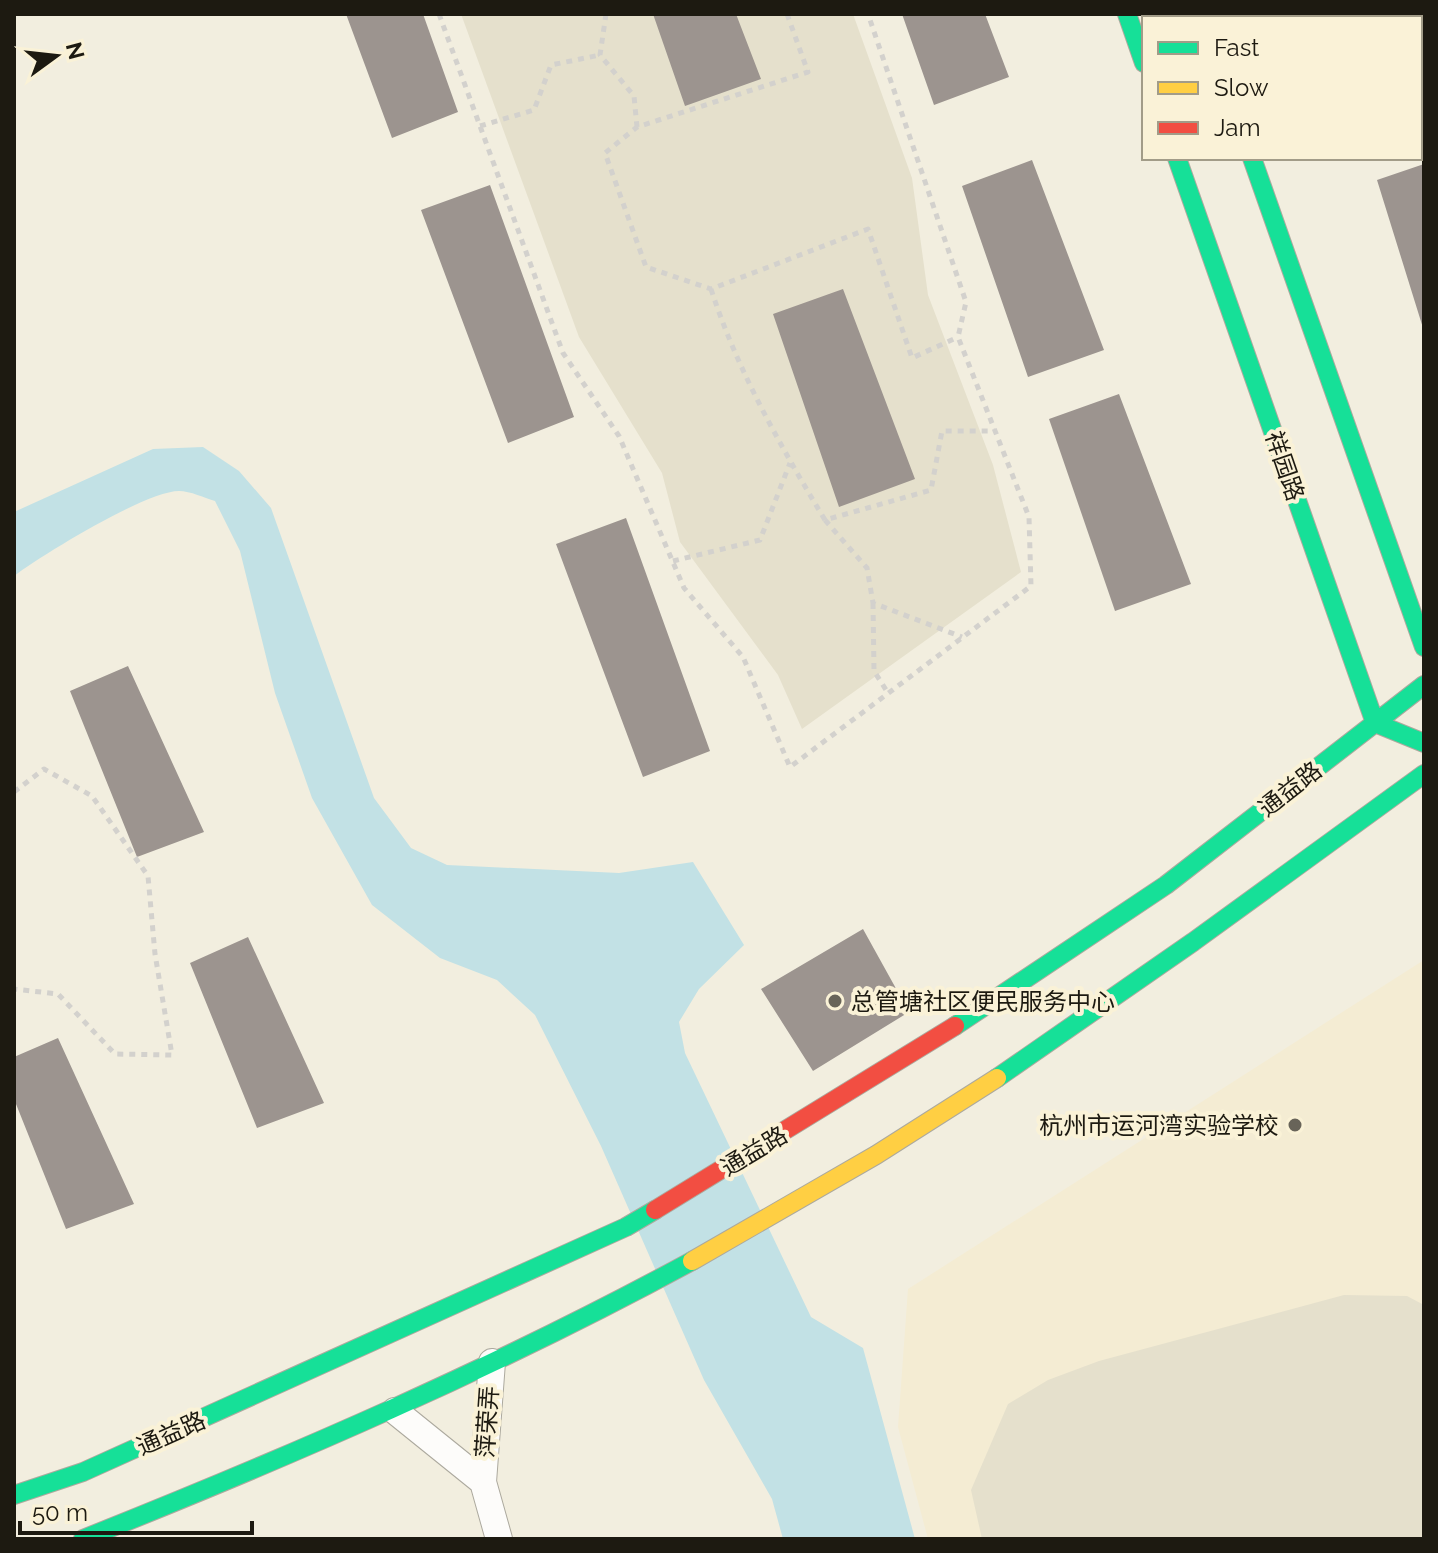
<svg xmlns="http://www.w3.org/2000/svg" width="1438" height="1553" viewBox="0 0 1438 1553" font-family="Raleway,'Noto Sans SC',sans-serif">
<rect width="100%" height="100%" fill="#f2eedf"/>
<path fill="#f4ecd3" d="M 1424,960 L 1424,1539 L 928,1539 L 898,1427 L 908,1289 Z"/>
<path fill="#e5e0cc" d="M 461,14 L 853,14 L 912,178 L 928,295 L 993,465 L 1021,572 L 802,729 L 778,675 L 680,542 L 662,473 L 579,337 Z
M 1344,1295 L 1407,1296 L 1424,1305 L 1424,1539 L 982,1539 L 971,1490 L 1008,1404 L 1048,1380 L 1099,1361 Z"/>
<path fill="#c2e1e5" d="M 203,447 L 239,471 L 271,508 L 374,798 L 411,848 L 447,865 L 619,873 L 693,862 L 744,945 L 699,989 L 679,1022 L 685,1053 L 811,1317 L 863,1348 L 915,1539 L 783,1539 L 772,1499 L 704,1380 L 601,1146 L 535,1015 L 497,980 L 440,958 L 372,905 L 312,798 L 275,693 L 240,551 L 215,501 C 205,498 190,491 179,491 C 146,491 42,555 14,576 L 14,512 L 153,449 Z"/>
<path fill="#9c948f" d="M 346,14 L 423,14 L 458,112 L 392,138 Z
M 653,14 L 736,14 L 761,79 L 685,106 Z
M 902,14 L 985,14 L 1009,77 L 934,105 Z
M 1032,160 L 1104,350 L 1028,377 L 962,186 Z
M 1424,164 L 1424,328 L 1423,328 L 1377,180 Z
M 490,185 L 574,417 L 508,443 L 421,210 Z
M 843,289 L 915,479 L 839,507 L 773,314 Z
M 1119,394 L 1191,584 L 1115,611 L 1049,419 Z
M 626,518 L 710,751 L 643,777 L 556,544 Z
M 128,666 L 204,832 L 137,857 L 70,691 Z
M 863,929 L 909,1012 L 813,1071 L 761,989 Z
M 248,937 L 324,1103 L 257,1128 L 190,963 Z
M 58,1038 L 134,1204 L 66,1229 L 14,1099 L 14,1057 Z"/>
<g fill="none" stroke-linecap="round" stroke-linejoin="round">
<g stroke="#aca99e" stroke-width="28">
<path id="street" d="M 492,1362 L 483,1482 L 499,1539
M 395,1411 L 483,1482"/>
</g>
<g stroke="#aca99e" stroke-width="20">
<path id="fast" d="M 1127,14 L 1144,63
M 1202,14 L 1203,18
M 1177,158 L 1375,723 L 1424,743
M 1252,158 L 1424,647
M 955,1026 L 1166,885 L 1424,685
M 997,1078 L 1193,942 L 1424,774
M 14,1495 L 83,1472 L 626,1227 L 655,1210
M 83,1539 C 291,1456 495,1368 692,1261"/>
</g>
<g stroke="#aca99e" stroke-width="20">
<path id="slow" d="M 692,1261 L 876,1155 L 997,1078"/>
</g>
<g stroke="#aca99e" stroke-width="20">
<path id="jam" d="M 655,1210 L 955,1026"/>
</g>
<path stroke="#d3d1cd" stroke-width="5" stroke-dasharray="6 6" stroke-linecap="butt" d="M 439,14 L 563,353 L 619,436 L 684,588 L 743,657 L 790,767 L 1031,586 L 1029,517 L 958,337 L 966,302 L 868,14
M 606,14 L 600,55 L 634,96 L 637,127
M 787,14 L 808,72 L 637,127 L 605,153 L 646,267 L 711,289 L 868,229 L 912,358 L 958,337
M 480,126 L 534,110 L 551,65 L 600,55
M 711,289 C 737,370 781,447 825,520 L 931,490 L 942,431 L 995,431
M 825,520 L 867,568 L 873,603 L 962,637
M 673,561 L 760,540 L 790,463
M 873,603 L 874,671 L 888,693
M 14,792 L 44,769 L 92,796 L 148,876 L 155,954 L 172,1055 L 115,1054 L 58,994 L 14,989"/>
<use href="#street" stroke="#fdfcfa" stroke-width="26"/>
<use href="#fast" stroke="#16e098" stroke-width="18"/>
<use href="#slow" stroke="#ffcf43" stroke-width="18"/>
<use href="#jam" stroke="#f24e42" stroke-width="18"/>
</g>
<g fill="#686459" stroke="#faf2d7" stroke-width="3">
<circle cx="835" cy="1001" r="8"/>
<circle cx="1295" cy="1125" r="8"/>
</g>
<g text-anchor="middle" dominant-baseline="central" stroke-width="8" stroke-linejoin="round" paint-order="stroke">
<g font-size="24" fill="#1d1a11" stroke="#faf2d7">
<text transform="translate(1285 466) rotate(71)">祥园路</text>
<text transform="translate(1290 789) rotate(-38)">通益路</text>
<text transform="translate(754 1151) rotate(-31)">通益路</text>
<text transform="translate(487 1422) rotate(-86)">萍荣弄</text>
<text transform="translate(171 1433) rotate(-24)">通益路</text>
</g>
<g font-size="24" fill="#1d1a11" stroke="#faf2d7" text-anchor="start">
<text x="851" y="1001">总管塘社区便民服务中心</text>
<text x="1279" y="1125" text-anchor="end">杭州市运河湾实验学校</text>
</g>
</g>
<rect width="1438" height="1553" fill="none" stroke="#1d1a11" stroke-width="32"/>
<rect x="1142" y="16" width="280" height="144" fill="#faf2d7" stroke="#a29c88" stroke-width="2"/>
<rect x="1158" y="42" width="40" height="12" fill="#16e098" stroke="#a29c88" stroke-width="2"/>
<text x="1214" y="56" font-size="24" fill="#1d1a11">Fast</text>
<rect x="1158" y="82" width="40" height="12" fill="#ffcf43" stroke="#a29c88" stroke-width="2"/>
<text x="1214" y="96" font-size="24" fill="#1d1a11">Slow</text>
<rect x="1158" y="122" width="40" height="12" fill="#f24e42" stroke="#a29c88" stroke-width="2"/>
<text x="1214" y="136" font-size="24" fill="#1d1a11">Jam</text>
<g transform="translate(56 56) rotate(75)" stroke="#faf2d7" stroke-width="6" paint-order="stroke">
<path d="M0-6L14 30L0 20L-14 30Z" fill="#1d1a11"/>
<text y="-12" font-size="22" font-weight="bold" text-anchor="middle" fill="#1d1a11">N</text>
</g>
<path d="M20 1521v12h232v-12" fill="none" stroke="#1d1a11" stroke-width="4"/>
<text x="32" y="1521" font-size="24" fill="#1d1a11" stroke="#faf2d7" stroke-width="6" paint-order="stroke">50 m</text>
</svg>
